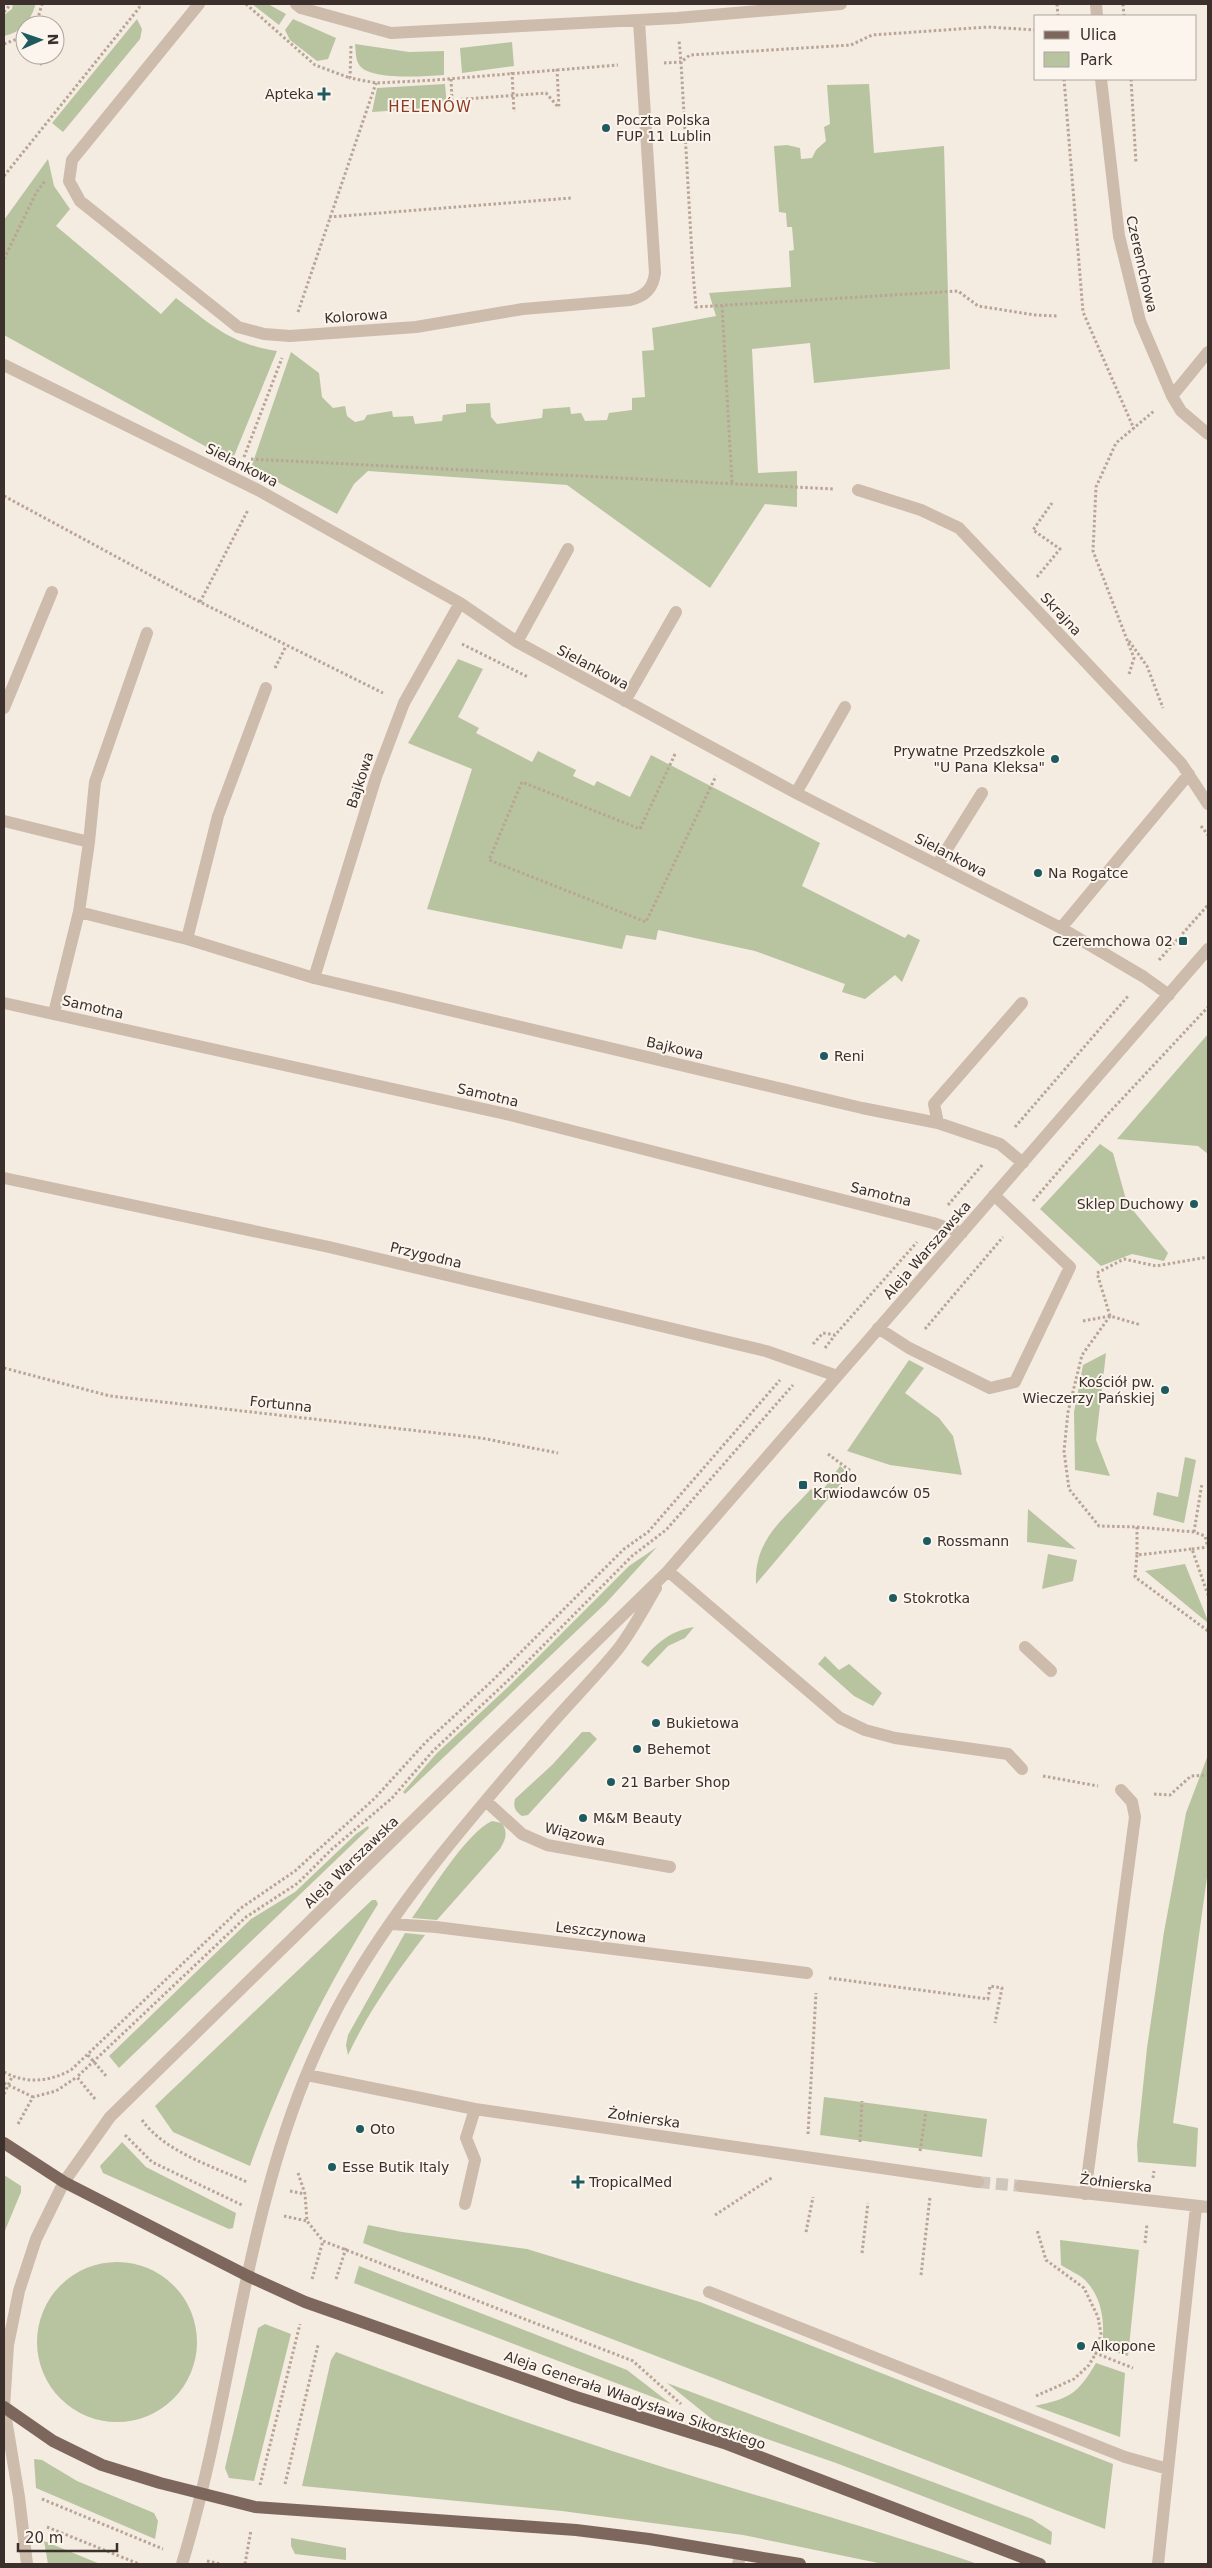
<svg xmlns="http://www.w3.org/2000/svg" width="1212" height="2568" viewBox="0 0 1212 2568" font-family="'DejaVu Sans',sans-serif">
<rect width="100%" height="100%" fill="#f4ebe1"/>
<path fill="#b8c4a0" d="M 13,4 L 35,4 L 35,6 C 30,22 21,32 4,36 L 4,15 L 12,9 Z
M 252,4 L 268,4 L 286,14 L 279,25 Z
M 137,19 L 142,29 L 140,39 L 63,132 L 52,123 Z
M 293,19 L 336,38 L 328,59 L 317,61 L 290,40 L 285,30 Z
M 512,42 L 514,66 L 462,73 L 460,48 Z
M 355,44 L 409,52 L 444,51 L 444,75 C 426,76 373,81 360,66 C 355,60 356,51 355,44 Z
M 445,84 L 447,107 L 372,112 L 377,88 Z
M 869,84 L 874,153 L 944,146 L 950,369 L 814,383 L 810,343 L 752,349 L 758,473 L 797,471 L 797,507 L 765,504 L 710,588 L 567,485 L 368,471 L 354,484 L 337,514 L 251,468 L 291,352 L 319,373 L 322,397 L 333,408 L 345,406 L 347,416 L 355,422 L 364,420 L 367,415 L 392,411 L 393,417 L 413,416 L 415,424 L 442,421 L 443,415 L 466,412 L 466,404 L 490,403 L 491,417 L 497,424 L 542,418 L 543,409 L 570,407 L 571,414 L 581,413 L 585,421 L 607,420 L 609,413 L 632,410 L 632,398 L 645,397 L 642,351 L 654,350 L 652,328 L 716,316 L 709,293 L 791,287 L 789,251 L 794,250 L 792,227 L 787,227 L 786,213 L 779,212 L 774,146 L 787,145 L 800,148 L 801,159 L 812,158 L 816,150 L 826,141 L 824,127 L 830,124 L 827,85 Z
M 48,159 L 54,186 L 70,209 L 56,226 L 161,314 L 176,298 C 212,325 230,344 277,351 L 232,461 L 4,335 L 4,220 Z
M 458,659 L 483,669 L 458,717 L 479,728 L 476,733 L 532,762 L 538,751 L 576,770 L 573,776 L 594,786 L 597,781 L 630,797 L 651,755 L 820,843 L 802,886 L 905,938 L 908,934 L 920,940 L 902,982 L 895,975 L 865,999 L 842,992 L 845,984 L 755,951 L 658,930 L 656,940 L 626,935 L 622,949 L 427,909 L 472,769 L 408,743 Z
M 1208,1034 L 1208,1154 L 1198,1146 L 1117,1139 Z
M 1100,1144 L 1113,1153 L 1127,1203 L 1168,1253 L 1164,1261 L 1132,1254 L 1101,1266 L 1040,1209 Z
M 1106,1353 L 1096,1440 L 1110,1476 L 1075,1470 L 1074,1412 L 1083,1365 Z
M 909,1360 L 924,1368 L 905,1393 L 939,1418 L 953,1436 L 962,1475 L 890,1465 L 847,1451 Z
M 1185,1457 L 1196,1460 L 1184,1523 L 1153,1515 L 1157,1492 L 1178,1497 Z
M 840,1466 L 849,1474 L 756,1584 C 754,1539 783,1520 811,1489 L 820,1494 Z
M 1028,1509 L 1076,1549 L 1027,1542 Z
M 657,1547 L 606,1603 L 405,1794 L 403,1792 L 436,1754 L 508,1687 L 629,1566 Z
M 1048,1554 L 1077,1560 L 1073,1581 L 1042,1589 Z
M 1185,1564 L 1208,1621 L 1208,1623 L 1145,1571 Z
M 694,1627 L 685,1638 L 668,1646 L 648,1667 L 641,1662 C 656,1643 670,1631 694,1627 Z
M 825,1656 L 839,1670 L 849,1664 L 882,1693 L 873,1706 L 854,1696 L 818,1664 Z
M 582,1732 L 590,1732 L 597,1739 L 528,1815 L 522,1816 C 515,1811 513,1807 515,1799 L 552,1765 Z
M 1208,1755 L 1208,1870 L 1173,2123 L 1198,2128 L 1196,2167 L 1138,2162 L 1137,2145 L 1147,2048 L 1164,1932 L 1186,1813 Z
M 492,1821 L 502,1823 C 508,1833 506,1839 500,1849 L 437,1920 L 412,1918 C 430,1893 466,1833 492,1821 Z
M 368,1826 L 369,1828 L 363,1834 L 119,2068 L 109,2056 L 251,1919 L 295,1892 L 356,1834 Z
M 372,1900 L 376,1900 L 378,1904 C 327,1986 282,2075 250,2166 L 173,2132 L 155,2106 Z
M 405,1933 L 425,1935 C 396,1973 368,2012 348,2055 L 346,2045 L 348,2035 Z
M 824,2097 L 987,2119 L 982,2157 L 820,2135 Z
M 122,2142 L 146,2167 L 236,2213 L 233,2228 L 229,2229 L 103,2173 L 100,2166 Z
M 4,2175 L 21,2186 L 21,2192 L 4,2233 Z
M 368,2225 L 402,2232 L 527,2249 L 700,2302 L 1113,2464 L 1105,2529 L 363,2243 Z
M 1060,2240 L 1139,2250 L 1128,2356 L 1102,2348 C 1105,2324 1103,2298 1085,2280 C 1079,2274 1068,2270 1061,2265 Z
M37 2342a80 80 0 1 1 160 0a80 80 0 1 1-160 0Z
M 359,2266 L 627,2370 L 671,2404 L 354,2283 Z
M 265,2324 L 291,2334 L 254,2481 L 229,2478 L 225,2468 L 258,2328 Z
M 336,2352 C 413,2381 489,2410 567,2436 C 703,2482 842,2518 978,2564 L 883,2564 L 743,2535 L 562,2511 L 302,2486 L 331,2360 Z
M 1096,2363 L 1125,2373 L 1120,2437 L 1035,2406 C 1070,2398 1077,2395 1096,2363 Z
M 667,2383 L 1032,2519 L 1052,2532 L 1051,2545 L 836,2463 L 713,2420 Z
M 34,2459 L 42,2460 L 77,2481 L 154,2513 L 158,2521 L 155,2539 L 36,2488 Z
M 291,2538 L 346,2548 L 346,2560 L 295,2554 L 291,2546 Z
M 44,2541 L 100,2564 L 48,2564 Z"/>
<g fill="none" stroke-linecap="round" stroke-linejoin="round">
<path stroke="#cfc6bd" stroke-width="12" stroke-dasharray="12 6" stroke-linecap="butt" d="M 978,2182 L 1021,2186"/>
<path stroke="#b9a596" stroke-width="3" stroke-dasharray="2.5 2.5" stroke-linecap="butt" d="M 246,4 L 315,65 L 350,78
M 1057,4 L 1058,16
M 1123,4 L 1124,16
M 4,12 L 11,4
M 36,25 L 42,4
M 1036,30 L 988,27 L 872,35 L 851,45 L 690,55 L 681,62 L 693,273 L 696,307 L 958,291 L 978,306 L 1035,315 L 1057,316
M 20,38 L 25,44
M 4,44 L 25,36
M 351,46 L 350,78 L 376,83 L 435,80 L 618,65
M 34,55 L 42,65
M 664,63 L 681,62 L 679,40
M 557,69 L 559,108
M 512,72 L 514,112
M 451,79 L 452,100 L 546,93 L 559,108
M 1064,79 L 1083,312 L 1134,429
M 1131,79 L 1136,163
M 4,176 L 139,8 L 140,4
M 329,217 L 571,198
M 4,259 L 36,193 L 45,181
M 722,305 L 732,483
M 298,312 L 376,83
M 244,457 L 282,358
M 251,459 L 834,489
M 4,496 L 200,602 L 383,693
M 1037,577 L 1060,549 L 1033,530 L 1052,503
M 200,602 L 248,510
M 1129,641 L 1147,666 L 1163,708
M 462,644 L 528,677
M 275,668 L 286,646
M 1129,674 L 1134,658 L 1093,551 L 1096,487 L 1116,443 L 1154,411
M 675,754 L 640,829 L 522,782 L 489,860 L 646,922 L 716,776
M 1201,826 L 1208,835
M 1159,960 L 1208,905
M 1015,1127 L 1129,995
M 1033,1201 L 1107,1115 L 1208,1007
M 948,1205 L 983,1164
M 1110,1316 L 1082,1355 L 1068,1412 L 1064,1451 L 1069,1489 L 1099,1526 L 1137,1527 L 1137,1555 L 1192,1549 L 1208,1595
M 1110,1316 L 1097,1273 L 1124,1259 L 1156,1266 L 1208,1257
M 1083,1321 L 1110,1316 L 1141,1325
M 925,1329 L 1003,1237
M 813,1344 L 823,1333 L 835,1335 L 917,1242
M 825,1348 L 835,1335
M 4,1368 L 110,1396 L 481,1438 L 558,1453
M 828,1454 L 852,1472
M 1137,1527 L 1194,1532 L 1205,1536 L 1208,1547
M 1194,1532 L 1202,1483
M 1192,1549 L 1208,1547
M 1137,1555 L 1135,1577 L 1208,1631
M 1043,1776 L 1098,1786
M 1154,1794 L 1170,1795 L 1191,1776 L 1208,1775
M 829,1978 L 988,1999 L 990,1986 L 1002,1988 L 995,2023
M 88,2055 L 107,2077
M 4,2072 C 26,2084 49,2082 71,2070 L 241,1908 L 295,1871 L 375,1798 L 425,1743 L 491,1682 L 624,1549 L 648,1532 L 780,1380
M 4,2083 L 33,2097
M 4,2094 L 12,2077
M 95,2099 L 77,2077 L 246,1917 L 298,1883 L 332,1849 L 392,1798 L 433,1751 L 517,1672 L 632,1556 L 666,1530 L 793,1385
M 142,2120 C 165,2152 212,2166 247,2182
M 18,2124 L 33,2097 L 56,2091 L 77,2077
M 808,2134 L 816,1993
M 125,2135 L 152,2162 L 242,2205
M 860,2142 L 862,2101
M 920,2151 L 926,2111
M 298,2173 L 305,2194 L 307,2221 L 323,2241 L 633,2361 L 681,2404
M 1153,2178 L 1154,2171
M 290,2191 L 305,2194
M 715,2215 L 773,2177
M 284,2216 L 307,2221
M 806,2232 L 813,2197
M 1145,2243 L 1147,2224
M 862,2253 L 868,2203
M 921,2275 L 930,2197
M 312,2279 L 323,2241
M 336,2279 L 346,2248
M 1090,2351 L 1133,2368
M 1036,2396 L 1074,2379 L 1089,2365 L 1096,2353 L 1101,2334 L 1098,2317 L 1084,2288 L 1046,2260 L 1037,2230
M 285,2484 L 318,2345
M 260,2485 L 300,2324
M 42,2499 L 163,2549
M 47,2527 L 139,2564
M 207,2561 L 221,2564
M 245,2564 L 251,2530"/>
<path stroke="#cdbbac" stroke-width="12" d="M 199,4 L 72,160 L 69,181 L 80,201 L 238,327 L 264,334 L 290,336 L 416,327 L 523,309 L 630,300 C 645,296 653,289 655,273 L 639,21
M 296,4 L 301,8 L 391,33 L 677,18 L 841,4
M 1096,4 L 1097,16
M 1101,79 L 1119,236 L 1140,321 L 1172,396 L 1181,411 L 1208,434
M 4,365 L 258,490 L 460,603 L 517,642 L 796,793 L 1061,928 L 1144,977 L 1169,995
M 1172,396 L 1208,352
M 858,490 L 921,510 L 959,528 L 1181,763 L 1208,804
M 460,603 L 404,703 L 376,777 L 314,978 L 862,1108 L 938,1123 L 1000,1144 L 1023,1163
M 517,642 L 568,549
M 625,701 L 676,612
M 4,708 L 52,592
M 796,793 L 845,707
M 4,821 L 89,842 L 79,912 L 187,939 L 314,978
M 89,842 L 95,782 L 147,633
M 937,865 L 982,793
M 1061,928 L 1189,774
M 187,939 L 218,816 L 266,688
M 4,1003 L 510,1115 L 933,1223 L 962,1233
M 54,1013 L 79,912
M 938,1123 L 934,1104 L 1022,1003
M 4,1178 L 329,1247 L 665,1327 L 766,1351 L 837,1376
M 878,1328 L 909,1348 L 990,1388 L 1015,1382 L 1070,1267 L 994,1195
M 668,1571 L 840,1718 L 865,1730 L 895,1738 L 1008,1754 L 1022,1769
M 1025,1647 L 1051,1671
M 487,1802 L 522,1834 L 547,1845 L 670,1867
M 391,1924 L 436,1927 L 807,1973
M 307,2075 L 475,2109 L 978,2182
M 1021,2186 L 1208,2207
M 1085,2194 L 1135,1817 L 1132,1802 L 1121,1790
M 465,2204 L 475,2160 L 466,2138 L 475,2109
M 709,2292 L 1125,2457 L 1168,2469
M 27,2564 L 19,2497 L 4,2407 L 8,2345 L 19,2291 L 36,2239 L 64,2182 L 110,2117 L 668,1571 L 1208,949
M 182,2564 C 241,2370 246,2157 354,1979 C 406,1892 474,1814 540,1737 C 565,1707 593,1680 618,1649 C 632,1631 644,1608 656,1588
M 738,2564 L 741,2554
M 1158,2564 L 1196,2207"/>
<path stroke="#7d675c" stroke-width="12" d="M 4,2143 L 64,2182 L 248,2276 L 305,2302 L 576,2397 L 724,2443 L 1040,2564
M 4,2407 L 53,2441 L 102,2465 L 160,2483 L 255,2507 L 576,2530 L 649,2539 L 800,2564"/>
</g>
<g fill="#1f5a5e" stroke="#fbf5ee" stroke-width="2">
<path d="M321.5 86.5h5v5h5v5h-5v5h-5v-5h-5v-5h5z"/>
<circle cx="606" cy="128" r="5"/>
<circle cx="1055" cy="759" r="5"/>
<circle cx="1038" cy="873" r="5"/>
<rect x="1178" y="936" width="10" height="10" rx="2.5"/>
<circle cx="824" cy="1056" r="5"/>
<circle cx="1194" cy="1204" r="5"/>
<circle cx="1165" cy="1390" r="5"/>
<rect x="798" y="1480" width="10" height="10" rx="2.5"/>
<circle cx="927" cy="1541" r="5"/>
<circle cx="893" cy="1598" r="5"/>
<circle cx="656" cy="1723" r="5"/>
<circle cx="637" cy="1749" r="5"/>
<circle cx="611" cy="1782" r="5"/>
<circle cx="583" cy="1818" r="5"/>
<circle cx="360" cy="2129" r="5"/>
<circle cx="332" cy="2167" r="5"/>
<path d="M575.5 2174.5h5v5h5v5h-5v5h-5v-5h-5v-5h5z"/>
<circle cx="1081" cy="2346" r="5"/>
</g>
<g text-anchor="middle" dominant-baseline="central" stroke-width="4" stroke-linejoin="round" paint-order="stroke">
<g font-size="14" fill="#3b302b" stroke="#fbf5ee" text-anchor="start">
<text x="314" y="94" text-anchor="end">Apteka</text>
<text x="616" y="120">Poczta Polska<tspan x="616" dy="16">FUP 11 Lublin</tspan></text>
<text x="1045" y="751" text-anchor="end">Prywatne Przedszkole<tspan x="1045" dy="16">"U Pana Kleksa"</tspan></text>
<text x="1048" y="873">Na Rogatce</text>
<text x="1173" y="941" text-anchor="end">Czeremchowa 02</text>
<text x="834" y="1056">Reni</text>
<text x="1184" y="1204" text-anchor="end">Sklep Duchowy</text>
<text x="1155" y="1382" text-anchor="end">Kościół pw.<tspan x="1155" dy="16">Wieczerzy Pańskiej</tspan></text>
<text x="813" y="1477">Rondo<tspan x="813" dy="16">Krwiodawców 05</tspan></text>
<text x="937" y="1541">Rossmann</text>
<text x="903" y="1598">Stokrotka</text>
<text x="666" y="1723">Bukietowa</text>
<text x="647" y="1749">Behemot</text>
<text x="621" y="1782">21 Barber Shop</text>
<text x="593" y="1818">M&amp;M Beauty</text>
<text x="370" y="2129">Oto</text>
<text x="342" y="2167">Esse Butik Italy</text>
<text x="589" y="2182">TropicalMed</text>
<text x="1091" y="2346">Alkopone</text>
</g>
<g font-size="14" fill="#3b302b" stroke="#fbf5ee">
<text transform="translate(1142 264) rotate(77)">Czeremchowa</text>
<text transform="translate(356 316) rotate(-4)">Kolorowa</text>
<text transform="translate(242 465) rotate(27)">Sielankowa</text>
<text transform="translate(1061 614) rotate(47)">Skrajna</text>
<text transform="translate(593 667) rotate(28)">Sielankowa</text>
<text transform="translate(360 780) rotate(-72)">Bajkowa</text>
<text transform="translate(951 855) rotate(27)">Sielankowa</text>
<text transform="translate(93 1007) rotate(13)">Samotna</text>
<text transform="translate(675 1048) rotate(13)">Bajkowa</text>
<text transform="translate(488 1095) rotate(13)">Samotna</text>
<text transform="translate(881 1194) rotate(14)">Samotna</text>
<text transform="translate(927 1250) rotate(-49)">Aleja Warszawska</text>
<text transform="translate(426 1255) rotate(13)">Przygodna</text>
<text transform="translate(281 1404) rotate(6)">Fortunna</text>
<text transform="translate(575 1834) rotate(13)">Wiązowa</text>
<text transform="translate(351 1862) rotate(-44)">Aleja Warszawska</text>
<text transform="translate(601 1932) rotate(7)">Leszczynowa</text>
<text transform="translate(644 2118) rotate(8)">Żołnierska</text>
<text transform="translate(1116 2183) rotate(7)">Żołnierska</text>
<text transform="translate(635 2400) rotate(19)">Aleja Generała Władysława Sikorskiego</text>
</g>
<g font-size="15" letter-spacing="1" fill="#8c3b22" stroke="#fbf5ee">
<text x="430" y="107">HELENÓW</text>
</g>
</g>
<rect width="1212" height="2568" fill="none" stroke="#3b302b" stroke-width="10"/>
<rect x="1034" y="15" width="162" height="65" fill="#fbf5ee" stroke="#aea6a0"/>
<rect x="1044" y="31" width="25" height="8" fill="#7d675c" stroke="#aea6a0"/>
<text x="1080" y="40" font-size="15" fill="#3b302b">Ulica</text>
<rect x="1044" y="52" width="25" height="15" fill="#b8c4a0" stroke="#aea6a0"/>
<text x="1080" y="65" font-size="15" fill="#3b302b">Park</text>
<g transform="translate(40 40) rotate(88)"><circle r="24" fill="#fbf5ee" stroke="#aea6a0"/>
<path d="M0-4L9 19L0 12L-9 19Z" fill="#1f5a5e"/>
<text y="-8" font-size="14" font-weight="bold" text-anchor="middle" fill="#3b302b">N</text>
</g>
<path d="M18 2543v8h99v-8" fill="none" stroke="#3b302b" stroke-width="2.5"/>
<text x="25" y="2543" font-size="15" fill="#3b302b" stroke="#fbf5ee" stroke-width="4" paint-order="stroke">20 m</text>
</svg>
